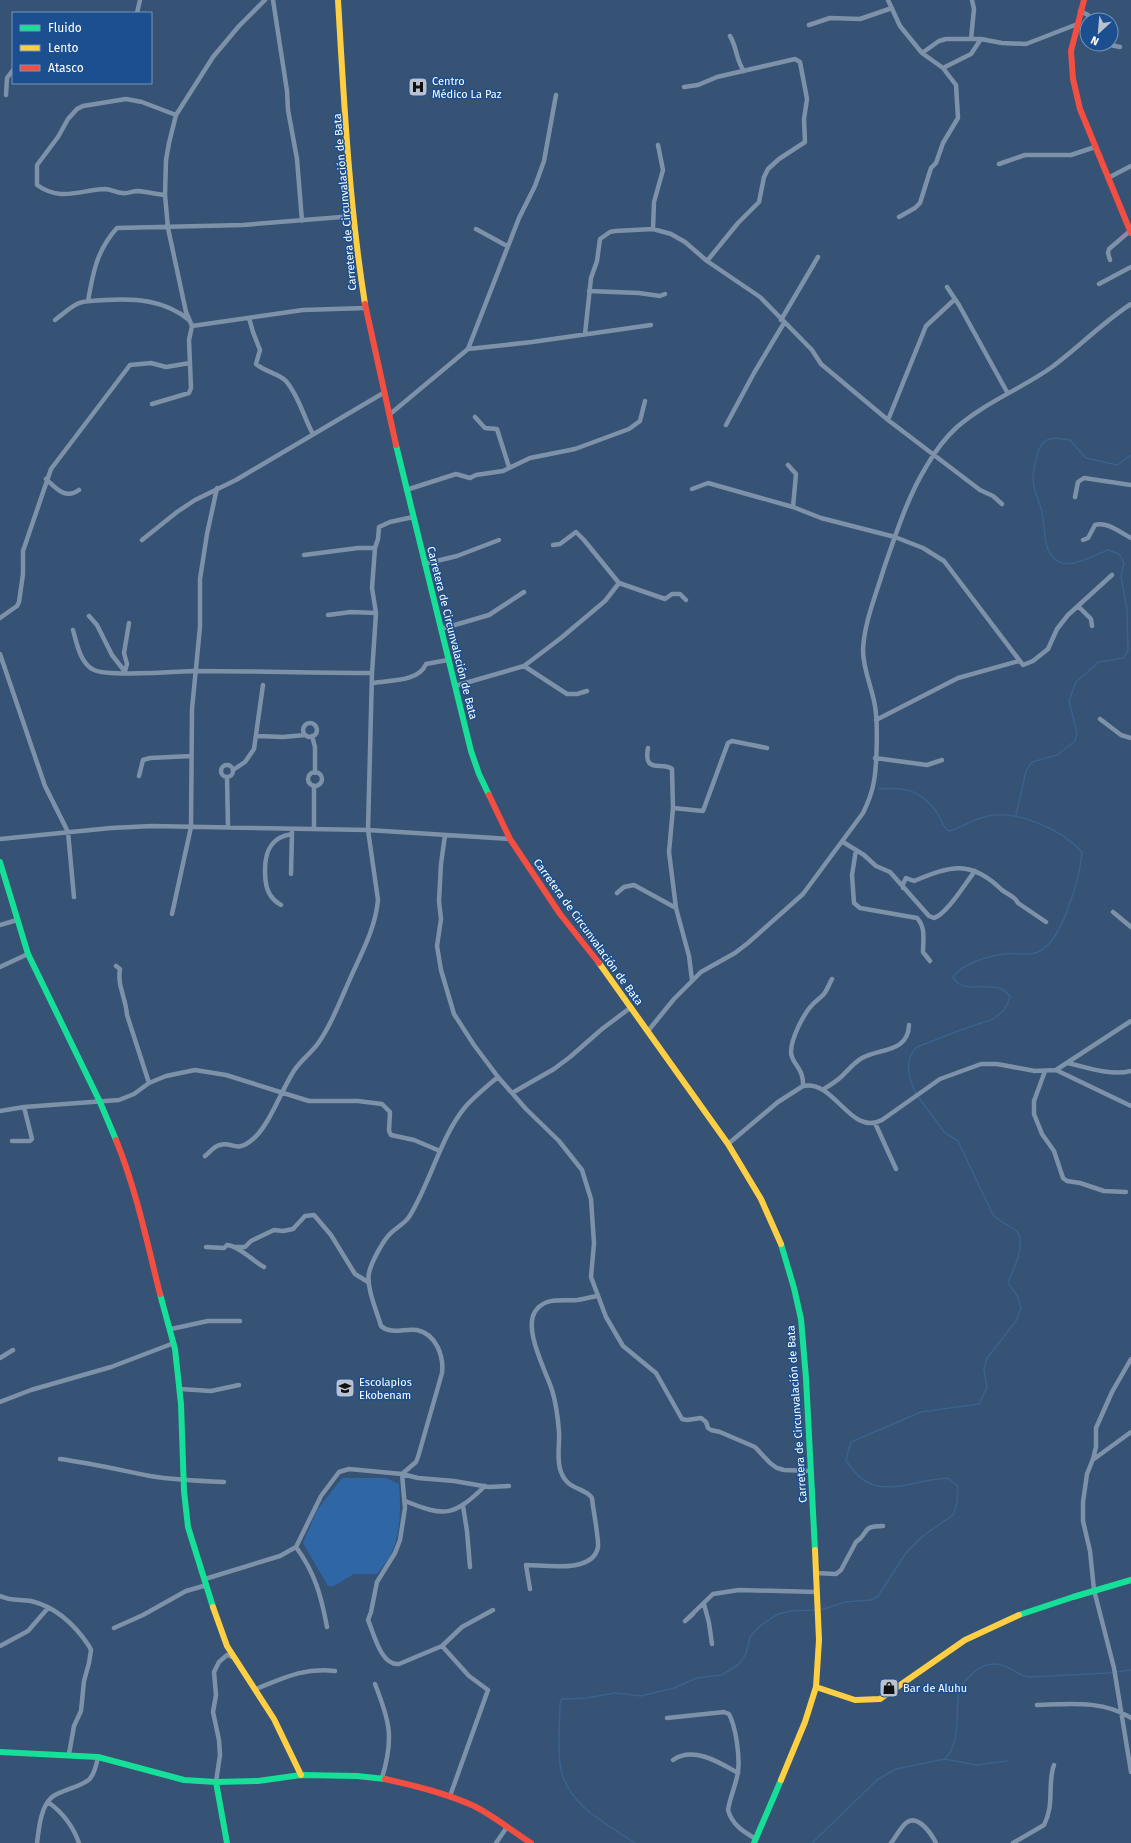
<svg xmlns="http://www.w3.org/2000/svg" width="1131" height="1843" viewBox="0 0 1131 1843" font-family="'Fira Sans',sans-serif">
<rect width="100%" height="100%" fill="#365274"/>
<path fill="#2f66a5" d="M 342,1478 L 386,1478 L 399,1484 C 401,1507 401,1535 390,1556 C 387,1562 381,1568 377,1574 L 354,1574 L 334,1586 L 328,1586 L 303,1543 L 317,1510 Z"/>
<g fill="none" stroke-linecap="round" stroke-linejoin="round">
<path stroke="#3b618d" stroke-width="1.5" d="M 879,789 C 905,787 922,790 938,814 C 942,820 942,827 949,831 C 961,828 972,820 984,817 C 1015,808 1061,829 1082,852 C 1080,877 1063,939 1040,951 C 1029,957 1017,952 1005,954 C 988,956 963,963 953,977 C 964,998 995,976 1010,996 L 1008,1003 L 1003,1011 L 993,1019 L 958,1031 L 917,1047 C 903,1060 909,1079 916,1094
M 1016,815 L 1026,771 L 1032,762 L 1057,755 L 1075,741 L 1077,733 L 1069,701 L 1076,682 L 1099,662 L 1123,658 L 1128,651 L 1127,610 L 1121,576 L 1124,563 L 1119,554 L 1108,550 C 1097,554 1073,567 1062,563 C 1041,556 1046,529 1042,512 C 1040,502 1033,490 1033,480 C 1033,471 1037,447 1044,442 C 1051,436 1061,439 1070,440 L 1086,458 L 1117,465 L 1131,455
M 821,1610 L 845,1602 L 871,1600 L 878,1596 L 906,1553 L 923,1536 L 953,1515 L 957,1504 L 958,1486 L 947,1478 C 937,1479 926,1480 916,1483 C 884,1490 865,1491 846,1460 L 851,1442 L 921,1412 L 979,1404 L 987,1387 L 984,1370 L 987,1358 L 1016,1321 L 1021,1308 L 1017,1295 L 1008,1283 C 1013,1270 1029,1239 1014,1229 C 1007,1224 1000,1222 993,1215 L 958,1141 L 945,1133 L 919,1098
M 945,1759 L 976,1765 L 1007,1761
M 635,1843 C 607,1824 569,1806 561,1770 C 557,1749 560,1724 560,1703 L 562,1699 L 586,1698 L 615,1693 L 641,1696 L 674,1688 L 697,1678 L 722,1675 L 739,1664 L 746,1654 L 750,1637 L 761,1625 L 778,1614 L 791,1611 L 815,1610
M 812,1843 L 877,1780 L 896,1769 L 945,1759 C 962,1741 955,1712 959,1690 C 961,1684 967,1679 971,1675 C 978,1668 984,1664 995,1664 C 1009,1664 1016,1675 1029,1677 L 1108,1673 L 1131,1670"/>
<path stroke="#7d92a8" stroke-width="4.5" d="M 273,0 L 287,91 L 288,110 L 297,159 L 302,221
M 888,0 L 900,26 L 922,53 L 943,68 L 971,54 L 981,39
M 1080,11 L 1088,15 L 1088,20
M 137,13 L 140,0
M 1087,22 L 1085,28 L 1087,37
M 809,25 L 830,18 L 860,19 L 892,8
M 730,36 C 737,47 736,61 744,71
M 971,39 L 974,9 L 972,0
M 1106,44 L 1120,47
M 922,53 L 939,41 L 946,39 L 981,39 L 1002,43 L 1026,44 L 1075,25
M 684,87 L 698,85 L 717,77 L 795,59 L 800,62 L 807,99 L 804,119 L 805,142 L 779,159 L 768,169 L 764,177 L 759,202 L 738,223 L 707,261
M 6,95 L 7,78 L 13,70
M 999,164 L 1025,155 L 1071,155 L 1095,147
M 1108,178 L 1131,166
M 165,195 C 156,194 147,192 138,191 C 132,191 128,194 123,193 C 116,193 111,189 105,189 C 80,190 61,202 37,185 L 37,165 L 58,137 L 68,119 L 77,109 L 83,106 L 126,99 L 142,102 L 176,115
M 899,217 L 915,208 L 920,203 L 931,168 L 936,163 L 943,143 L 958,118 L 956,85 L 943,68
M 476,229 L 507,246
M 653,229 L 654,202 L 663,170 L 658,145
M 1110,260 L 1108,253 L 1109,249 L 1130,231
M 1099,284 L 1131,267
M 947,287 L 959,305 L 1007,392
M 589,291 L 639,293 L 660,296 L 665,294
M 88,301 C 93,272 97,250 117,228 L 243,225 L 354,216
M 249,318 L 253,332 L 260,350 L 256,364 C 265,372 278,373 286,381 C 299,396 304,418 313,434
M 55,320 C 62,315 69,308 77,304 C 85,300 96,301 105,300 C 135,298 165,300 189,320
M 781,320 L 818,257
M 192,326 L 303,310 L 366,308
M 585,334 L 591,278 L 597,261 L 600,239 L 610,232 L 615,231 L 653,229 L 671,234 L 685,242 L 707,261 L 760,297 L 812,350 L 821,364 L 888,420 L 980,490 L 993,496 L 1002,504
M 468,349 L 519,218 L 535,186 L 544,161 L 556,95
M 152,404 L 189,393 L 191,388 L 189,340 L 192,326 L 186,312 L 168,228 L 165,195 L 166,160 L 169,143 L 176,115 L 213,57 L 239,26 L 265,0
M 389,415 L 468,349 L 532,342 L 651,325
M 475,417 L 485,428 L 497,429 L 509,467
M 888,420 L 926,326 L 954,300
M 726,425 L 754,373 L 784,323
M 788,465 L 796,474 L 793,507
M 46,479 C 56,488 65,500 79,490
M 692,489 L 708,483 L 793,507 L 821,518 L 895,537 L 923,548 L 944,561 L 1023,665 L 1033,661 L 1048,649 L 1057,629 L 1068,615 L 1112,575
M 406,490 L 456,474 L 470,478 L 476,475 L 503,471 L 530,458 L 575,449 L 629,429 L 640,421 L 645,401
M 1075,497 L 1078,482 L 1084,478 L 1131,485
M 142,540 L 177,512 L 195,500 L 236,480 L 385,392
M 1083,540 L 1088,538 L 1095,525 C 1107,521 1121,533 1131,538
M 553,545 L 560,544 L 576,532 L 584,540 L 619,583 L 665,599 L 672,594 L 680,594 L 686,600
M 304,555 L 358,548 L 375,548
M 424,564 L 457,556 L 499,540
M 1078,606 L 1091,619 L 1092,626
M 328,615 L 351,612 L 376,613
M 89,616 L 97,625 L 112,655 L 126,673
M 0,618 L 17,606 L 19,602 L 23,574 L 23,551 L 51,469 L 130,365 L 151,363 L 166,367 L 190,363
M 441,629 L 489,615 L 524,592
M 73,630 C 77,644 80,663 94,670 C 108,677 173,672 193,671 C 253,671 313,673 372,673
M 0,654 L 45,786 L 68,832 L 74,897
M 524,666 L 567,694 L 577,694 L 587,691
M 125,671 L 127,664 L 124,653 L 129,623
M 373,683 C 389,680 419,682 426,664 L 448,660
M 455,686 L 524,666 L 561,638 L 605,601 L 619,583
M 1100,719 L 1121,735 L 1131,738
M 876,720 L 958,678 L 1019,661
M303 730a7 7 0 1 1 14 0a7 7 0 1 1-14 0Z
M 257,736 L 283,737 L 305,735
M 312,736 L 315,747 L 315,773
M 648,748 C 643,775 663,761 672,769 L 673,808 L 669,852 L 676,908 L 689,956 L 692,980
M 875,758 L 927,765 L 942,760
M221 771a6 6 0 1 1 12 0a6 6 0 1 1-12 0Z
M 233,770 L 245,762 L 254,749 L 263,685
M308 779a7 7 0 1 1 14 0a7 7 0 1 1-14 0Z
M 139,776 L 143,760 L 150,758 L 191,756
M 227,777 L 228,827
M 314,786 L 314,829
M 673,808 L 703,811 L 728,743 L 732,741 L 767,748
M 445,835 L 441,864 L 439,901 L 441,919 L 437,946 L 441,970 L 454,1014 L 474,1045 L 498,1077 L 526,1109 L 559,1141 L 582,1170 L 591,1199 L 594,1243 L 591,1277 L 606,1317 L 623,1346 L 656,1373 L 682,1419 L 687,1420 L 701,1418 L 706,1422 L 708,1428 L 711,1430 L 720,1432 L 755,1447 L 770,1463 L 777,1468 L 784,1470 L 811,1471
M 0,839 L 111,828 L 152,826 L 368,830 L 510,839
M 843,842 L 864,855 L 876,866 L 890,872 L 929,916 L 934,918 C 947,914 966,882 975,871
M 856,850 L 852,875 L 854,903 L 860,908 L 917,918 C 926,928 923,939 923,952 L 930,961
M 291,874 L 292,832
M 903,888 L 903,884 L 906,878 L 914,881 C 951,866 970,859 1002,890 C 1008,895 1015,896 1018,903 L 1046,922
M 617,893 L 624,887 L 634,885 L 676,908
M 281,905 C 267,897 265,885 265,870 C 265,851 271,837 292,834
M 1113,912 L 1131,927
M 172,914 L 191,827 L 192,709 L 200,627 L 200,579 L 207,534 L 217,488
M 0,925 L 17,920
M 116,966 L 120,969 C 117,986 126,998 127,1015 L 149,1083
M 0,967 L 28,954
M 648,1031 L 674,999 L 701,972 L 735,953 L 748,943 L 803,894 L 863,813 C 868,803 872,793 874,781 C 877,764 878,723 875,706 C 872,687 863,670 863,650 C 864,623 876,595 884,568 C 896,534 907,498 926,467 C 934,453 945,438 957,427 C 986,402 1021,389 1052,367 C 1079,347 1103,322 1131,304
M 1068,1063 C 1088,1068 1111,1076 1131,1071
M 1056,1070 L 1131,1106
M 1045,1071 L 1034,1101 L 1034,1114 L 1042,1134 L 1054,1151 L 1063,1178 L 1067,1181 L 1080,1183 L 1104,1191 L 1126,1192
M 803,1086 C 804,1067 791,1064 791,1052 C 791,1038 804,1013 813,1004 C 816,1001 820,998 823,995 C 827,991 829,984 832,979
M 824,1089 C 830,1085 839,1080 844,1074 C 850,1068 855,1062 862,1058 C 880,1048 908,1053 909,1025
M 512,1093 L 554,1069 L 570,1057 L 602,1029 L 630,1008
M 0,1111 L 24,1107 L 119,1100 L 134,1094 L 149,1083 L 166,1076 L 195,1070 L 226,1075 L 309,1101 L 358,1101 L 382,1104 L 390,1112 L 389,1131 L 391,1135 L 414,1140 L 440,1151
M 875,1123 L 896,1169
M 12,1141 L 30,1141 L 32,1139 L 24,1107
M 728,1144 L 778,1102 L 803,1086 C 835,1079 850,1137 882,1120 L 940,1079 L 981,1064 L 997,1064 L 1035,1071 L 1056,1070 L 1131,1021
M 205,1156 C 210,1152 214,1146 220,1145 C 233,1141 236,1154 253,1139 C 268,1127 281,1092 292,1074 C 299,1061 311,1054 319,1042 C 331,1025 338,1006 346,988 C 358,959 375,932 378,900 L 368,830 L 372,673 L 376,613 L 372,588 L 375,548 L 378,539 L 379,527 L 390,522 L 413,517
M 206,1247 L 224,1248 L 227,1245 C 239,1246 253,1261 264,1267
M 235,1247 L 245,1247 L 251,1241 L 274,1230 L 283,1231 L 293,1229 L 305,1216 L 314,1215 L 331,1235 L 355,1274 L 368,1282
M 171,1329 L 208,1321 L 240,1321
M 0,1358 L 13,1350
M 1131,1359 L 1112,1392 L 1096,1428 L 1096,1447 L 1093,1459 L 1087,1474 L 1083,1502 L 1083,1521 L 1090,1551 L 1094,1590 L 1114,1668 L 1131,1772
M 180,1389 L 211,1391 L 239,1385
M 0,1402 L 31,1390 L 111,1367 L 174,1343
M 60,1459 C 90,1463 120,1470 150,1476 C 175,1480 199,1481 224,1482
M 1094,1459 L 1131,1432
M 405,1501 C 445,1517 453,1517 485,1486
M 463,1506 L 467,1531 L 470,1567
M 296,1547 C 315,1573 321,1595 327,1627
M 816,1573 L 836,1574 L 841,1570 L 856,1542 C 870,1533 860,1526 883,1526
M 205,1579 L 280,1556 L 296,1547 L 321,1496 L 339,1472 L 349,1469 L 402,1474 L 416,1462 L 418,1457 L 442,1373 C 444,1356 436,1334 417,1330 C 405,1328 391,1335 381,1326 C 377,1312 366,1287 369,1273 C 371,1263 383,1240 391,1233 C 397,1227 404,1224 409,1217 C 431,1182 440,1137 466,1106 C 476,1095 487,1086 498,1077
M 530,1589 L 526,1565 C 545,1565 593,1574 598,1547 C 599,1539 593,1509 592,1498 C 585,1487 568,1491 561,1472 C 556,1459 560,1445 559,1432 C 558,1418 556,1403 552,1390 C 546,1371 521,1326 537,1309 C 547,1297 563,1301 577,1300 C 584,1299 591,1297 598,1296
M 0,1596 C 10,1601 20,1599 31,1601 C 56,1607 75,1625 89,1646 L 91,1650 L 89,1663 L 84,1681 L 81,1711 L 74,1726 L 69,1754
M 704,1604 L 709,1623 L 712,1644
M 493,1610 L 462,1627 L 442,1646 L 399,1664 C 381,1666 374,1634 368,1620 L 371,1612 L 377,1582 L 395,1553 L 400,1540 L 405,1508 L 402,1474 L 418,1478 L 454,1481 L 489,1487 L 509,1486
M 693,1614 L 685,1621 L 713,1594 L 739,1590 L 817,1592
M 114,1628 L 143,1615 L 186,1591 L 207,1585
M 0,1646 L 28,1631 L 48,1608
M 442,1646 L 469,1676 L 488,1690 L 450,1796
M 375,1684 C 390,1722 394,1738 382,1778
M 256,1689 C 283,1678 305,1667 335,1671
M 1037,1705 C 1069,1704 1104,1700 1131,1718
M 667,1718 L 724,1712 L 729,1714 C 736,1727 740,1757 738,1772 C 736,1785 730,1797 728,1810 C 732,1825 744,1832 756,1839
M 673,1760 C 693,1746 719,1762 738,1773
M 216,1782 L 220,1755 L 219,1740 L 213,1712 L 216,1695 L 214,1672 L 219,1662 L 227,1655 L 232,1657
M 48,1802 C 62,1812 73,1826 79,1843
M 37,1843 C 39,1829 40,1810 50,1799 C 54,1794 59,1793 64,1791 C 88,1782 93,1783 98,1757
M 496,1843 L 507,1827
M 891,1843 C 896,1837 900,1828 906,1823 C 918,1813 932,1835 936,1843
M 1013,1843 L 1044,1825 C 1055,1804 1047,1784 1054,1765"/>
<path stroke="#16e098" stroke-width="6" d="M 396,445 L 471,751 L 479,774 L 489,795
M 0,862 L 28,954 L 100,1102 L 116,1140
M 781,1244 L 794,1288 L 801,1319 L 806,1378 L 815,1550
M 160,1294 L 175,1349 L 181,1404 L 184,1491 L 188,1527 L 213,1607
M 1019,1615 L 1073,1597 L 1131,1580
M 0,1752 L 98,1757 L 184,1780 L 216,1782 L 258,1781 L 301,1775 L 357,1776 L 385,1779
M 216,1782 L 227,1843
M 754,1843 L 781,1780"/>
<path stroke="#ffcf43" stroke-width="6" d="M 338,0 C 344,101 349,204 365,304
M 599,963 L 728,1144 L 761,1199 L 781,1244
M 213,1607 L 227,1646 L 274,1719 L 301,1775
M 816,1687 L 855,1700 L 880,1699 L 965,1640 L 1019,1615
M 781,1780 L 805,1722 L 816,1687 L 819,1640 L 815,1550"/>
<path stroke="#f24e42" stroke-width="6" d="M 1084,0 L 1071,51 L 1073,79 L 1080,109 L 1131,233
M 365,304 L 396,445
M 489,795 L 510,839 L 560,914 L 599,963
M 116,1140 C 136,1189 147,1242 160,1294
M 385,1779 C 416,1786 445,1793 474,1806 C 494,1816 512,1831 531,1843"/>
</g>
<defs>
<g id="hospital-square" transform="scale(1)"><rect x="-9" y="-9" width="18" height="18" rx="4" fill="#b9c2ce" stroke="#1b4f8f"/><path d="M-5-5h3v3.5h4V-5h3V5h-3V1.5h-4V5h-3Z" fill="#111"/></g>
<g id="school-square" transform="scale(1)"><rect x="-9" y="-9" width="18" height="18" rx="4" fill="#b9c2ce" stroke="#1b4f8f"/><path d="M0-5L7-2L0 1L-7-2ZM-4 1L0 2.5L4 1V4Q0 6-4 4Z" fill="#111"/></g>
<g id="shop-square" transform="scale(1)"><rect x="-9" y="-9" width="18" height="18" rx="4" fill="#b9c2ce" stroke="#1b4f8f"/><path d="M-5-2.5h2.3a2.7 3.5 0 0 1 5.4 0H5L5.5 6h-11ZM-1.5-2.5h3a1.5 2.3 0 0 0-3 0Z" fill="#111"/></g>
</defs>
<g fill-rule="evenodd">
<use href="#hospital-square" x="418" y="87"/>
<use href="#school-square" x="345" y="1388"/>
<use href="#shop-square" x="889" y="1688"/>
</g>
<g text-anchor="middle" dominant-baseline="central" stroke-width="3" stroke-linejoin="round" paint-order="stroke">
<g font-size="11" fill="#fff" stroke="#1b4f8f" text-anchor="start">
<text x="432" y="81">Centro<tspan x="432" dy="13">Médico La Paz</tspan></text>
<text x="359" y="1382">Escolapios<tspan x="359" dy="13">Ekobenam</tspan></text>
<text x="903" y="1688">Bar de Aluhu</text>
</g>
<g font-size="11" fill="#fff" stroke="#1b4f8f">
<text transform="translate(345 202) rotate(-95)">Carretera de Circunvalación de Bata</text>
<text transform="translate(452 633) rotate(76)">Carretera de Circunvalación de Bata</text>
<text transform="translate(588 932) rotate(54)">Carretera de Circunvalación de Bata</text>
<text transform="translate(797 1414) rotate(-94)">Carretera de Circunvalación de Bata</text>
</g>
</g>
<rect x="12" y="12" width="140" height="72" fill="#1b4f8f" stroke="#7695bc"/>
<rect x="20" y="25" width="20" height="6" fill="#16e098" stroke="#7695bc"/>
<text x="48" y="32" font-size="12" fill="#ffffff">Fluido</text>
<rect x="20" y="45" width="20" height="6" fill="#ffcf43" stroke="#7695bc"/>
<text x="48" y="52" font-size="12" fill="#ffffff">Lento</text>
<rect x="20" y="65" width="20" height="6" fill="#f24e42" stroke="#7695bc"/>
<text x="48" y="72" font-size="12" fill="#ffffff">Atasco</text>
<g transform="translate(1099 32) rotate(206)"><circle r="19" fill="#1b4f8f" stroke="#7695bc"/>
<path d="M0-3L7 15L0 10L-7 15Z" fill="#b9c2ce"/>
<text y="-6" font-size="11" font-weight="bold" text-anchor="middle" fill="#ffffff">N</text>
</g>
</svg>
